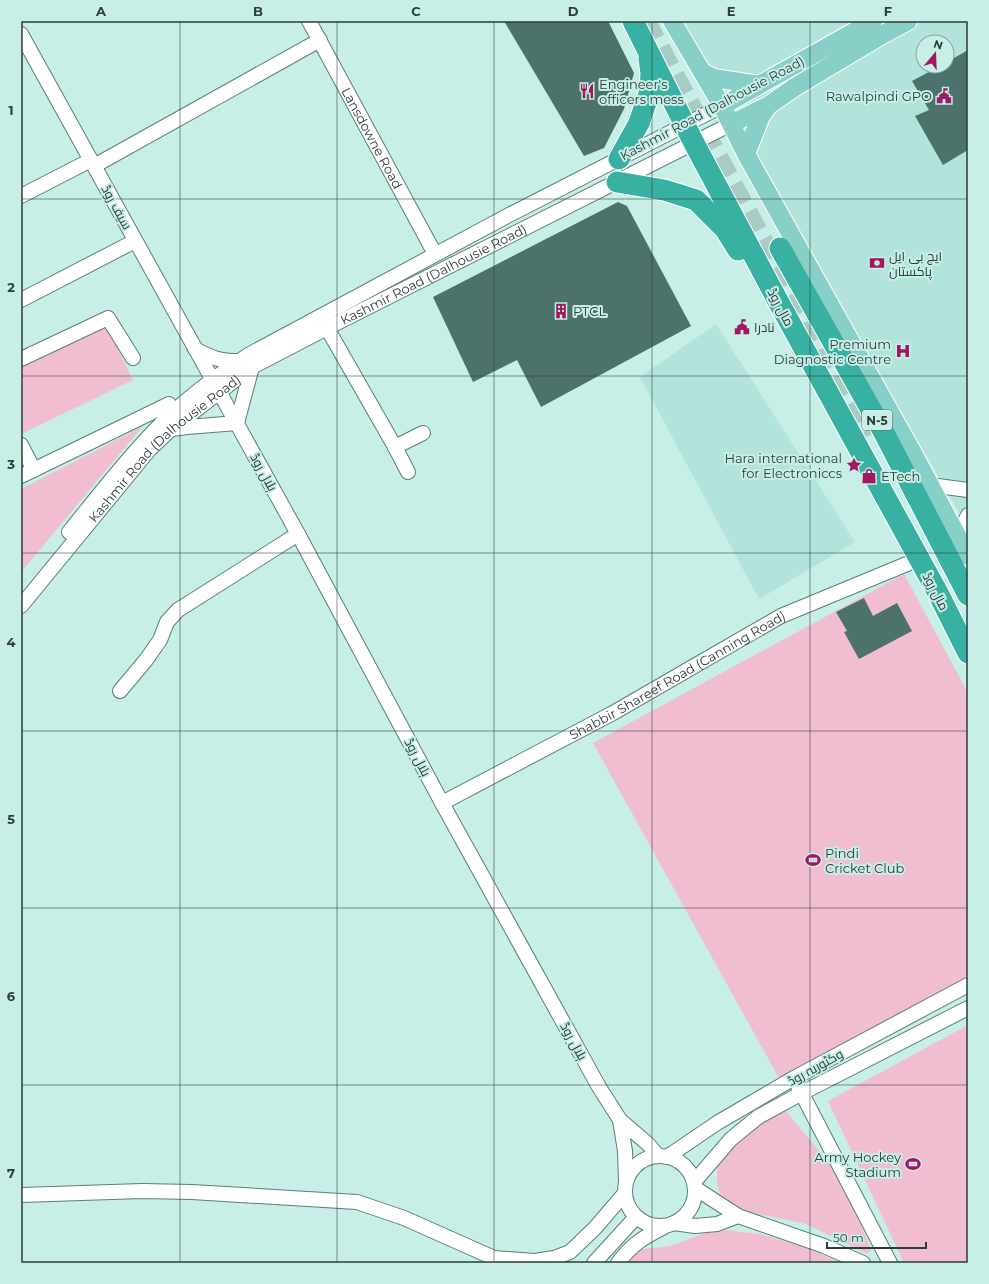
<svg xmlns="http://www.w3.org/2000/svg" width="989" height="1284" viewBox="0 0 989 1284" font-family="Montserrat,Cairo,sans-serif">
<rect width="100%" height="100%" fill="#c7eee7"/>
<path fill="#b3e4db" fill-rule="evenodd" d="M 676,21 L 968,21 L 968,528 ZM 923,42 L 947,42 L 947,66 L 923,66 Z
M 716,324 L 855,542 L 759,599 L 640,377 Z"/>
<path fill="#f1bdd0" d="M 107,326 L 133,380 L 23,433 L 21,429 L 21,366 Z
M 142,427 L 22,571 L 21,569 L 21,489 Z
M 904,574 L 968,693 L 968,977 L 779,1078 L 593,743 Z
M 968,1025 L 968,1263 L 904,1263 L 828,1101 Z
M 784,1109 L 831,1165 L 851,1199 L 871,1250 L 869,1252 L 866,1253 L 806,1224 L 736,1209 L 722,1201 L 717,1183 L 717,1161 L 731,1142 L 748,1133 L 769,1118 Z
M 716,1229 L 760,1234 L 804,1247 L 842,1263 L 628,1263 L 635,1250 L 670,1246 Z"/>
<path fill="#4d716b" d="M 504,21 L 608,21 L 634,73 L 624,109 L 604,148 L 584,156 Z
M 968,50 L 968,150 L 943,165 L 915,116 L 929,110 L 912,81 L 940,66 L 947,66 L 947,62 Z
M 618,202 L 627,206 L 691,326 L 541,407 L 517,360 L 473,382 L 433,297 Z
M 864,598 L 873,616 L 897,603 L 912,631 L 859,659 L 844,632 L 847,631 L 836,612 Z"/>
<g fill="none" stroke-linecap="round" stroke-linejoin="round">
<path stroke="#a8cbc4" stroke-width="21" stroke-dasharray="21 10" stroke-linecap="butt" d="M 645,21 L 820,349 L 864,438"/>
<g stroke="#5a7e78" stroke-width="16">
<g id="minor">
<path id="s1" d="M 309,21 L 435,254"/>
<path d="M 21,34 L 298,534 L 442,803 L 599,1087 L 620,1120 L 648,1144 L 658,1156"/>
<path d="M 94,166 L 320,40"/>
<path d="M 21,196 L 91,160"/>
<path d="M 21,300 L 135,241"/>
<path d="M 327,328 L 395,447 L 408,472"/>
<path d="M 195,349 C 212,358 219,361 238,361"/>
<path d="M 21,359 L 108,318 L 133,358"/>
<path d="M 172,429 L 187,427 L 237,423 L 252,367"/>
<path d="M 21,445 L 34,470"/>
<path d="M 395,447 L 423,433"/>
<path d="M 21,476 L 169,404"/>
<path d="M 930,485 L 968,490"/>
<path d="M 69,532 C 99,495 128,457 162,423 C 188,397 219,374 250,354 L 509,215 L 722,106"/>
<path d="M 958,537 L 968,515"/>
<path id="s2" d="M 21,606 L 149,450 L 170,430 L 252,367 L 327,328 L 731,124"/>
<path d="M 120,691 L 146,660 L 160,640 L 167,622 L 178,610 L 298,534"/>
<path id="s3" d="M 442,803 L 613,713 L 781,616 L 919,559"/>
<path d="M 798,1086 L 890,1263"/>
<path d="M 620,1120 L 625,1151 L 626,1182"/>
<circle cx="660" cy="1191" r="35"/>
<path d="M 667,1157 L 717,1123 L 794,1078 L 968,985"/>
<path d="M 694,1182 L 731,1139 L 758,1117 L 802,1093 L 968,1008"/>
<path d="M 695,1188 L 738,1216 L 824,1246 L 863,1263"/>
<path d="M 21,1195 L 142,1191 L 192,1192 L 357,1202 L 404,1218 L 494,1258 L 535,1261 L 554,1258 L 570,1252 L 595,1228 L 625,1193"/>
<path d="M 674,1223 L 695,1226 L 717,1224 L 738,1216"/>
<path d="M 594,1263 L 636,1217"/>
<path d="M 618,1263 C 632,1244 644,1237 664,1227"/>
</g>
</g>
<g stroke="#fff" stroke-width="20">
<path id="major" d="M 672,21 L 722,106 L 746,154 L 915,457 L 968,556
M 702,72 L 714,78 L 759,85
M 722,106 L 873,21
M 731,124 L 769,105 L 795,87 L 882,35 L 908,21
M 746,154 L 761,116 L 769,105"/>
</g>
<g stroke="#fff" stroke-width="23">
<path id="highway" d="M 633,21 L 694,143 L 778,301 L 938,593 L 968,653
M 619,159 L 639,123 L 650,91 L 651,73 L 649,58
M 617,182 L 664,190 L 696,200 L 725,229 L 738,250
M 780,248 L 882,429 L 968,595"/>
</g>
<use href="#minor" stroke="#fff" stroke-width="14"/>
<use href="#major" stroke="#88d0c7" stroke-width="18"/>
<use href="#highway" stroke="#38b1a2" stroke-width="21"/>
</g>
<path fill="none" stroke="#2d3d3a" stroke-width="1" stroke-opacity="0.55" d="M 180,21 L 180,1263M 337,21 L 337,1263M 494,21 L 494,1263M 652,21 L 652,1263M 810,21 L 810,1263M 21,199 L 968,199M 21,376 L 968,376M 21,553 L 968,553M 21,731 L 968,731M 21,908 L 968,908M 21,1085 L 968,1085"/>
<defs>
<g id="restaurant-bare" transform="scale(1.2)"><path d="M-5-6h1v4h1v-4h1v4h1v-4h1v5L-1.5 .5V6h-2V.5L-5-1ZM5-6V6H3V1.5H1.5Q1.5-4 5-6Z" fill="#a11761" stroke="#c7eee7" stroke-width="2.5" paint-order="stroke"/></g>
<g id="civic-bare" transform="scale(1.2)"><path d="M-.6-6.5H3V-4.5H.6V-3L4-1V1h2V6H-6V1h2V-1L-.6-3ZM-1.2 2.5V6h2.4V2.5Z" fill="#a11761" stroke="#c7eee7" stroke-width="2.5" paint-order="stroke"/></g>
<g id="bank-bare" transform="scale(1.2)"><path d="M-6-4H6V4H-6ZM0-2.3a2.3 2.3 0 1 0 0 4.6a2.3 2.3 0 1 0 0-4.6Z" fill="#a11761" stroke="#c7eee7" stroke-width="2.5" paint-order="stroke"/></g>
<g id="building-bare" transform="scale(1.2)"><path d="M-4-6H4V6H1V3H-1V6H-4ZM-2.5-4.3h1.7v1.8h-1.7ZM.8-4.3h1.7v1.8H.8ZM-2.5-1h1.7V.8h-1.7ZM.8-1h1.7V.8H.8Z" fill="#a11761" stroke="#c7eee7" stroke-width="2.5" paint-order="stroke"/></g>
<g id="hospital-bare" transform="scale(1.2)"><path d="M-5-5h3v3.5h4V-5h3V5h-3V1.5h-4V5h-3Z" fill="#a11761" stroke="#c7eee7" stroke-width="2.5" paint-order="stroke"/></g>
<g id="sight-bare" transform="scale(1.2)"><path d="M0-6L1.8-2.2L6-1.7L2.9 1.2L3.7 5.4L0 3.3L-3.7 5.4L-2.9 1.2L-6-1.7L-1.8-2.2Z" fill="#a11761" stroke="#c7eee7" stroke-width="2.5" paint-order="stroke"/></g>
<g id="shop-bare" transform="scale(1.2)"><path d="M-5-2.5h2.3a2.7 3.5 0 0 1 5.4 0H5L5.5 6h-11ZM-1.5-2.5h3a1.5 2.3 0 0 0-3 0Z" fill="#a11761" stroke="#c7eee7" stroke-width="2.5" paint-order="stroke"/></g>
<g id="stadium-bare" transform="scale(1.2)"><path d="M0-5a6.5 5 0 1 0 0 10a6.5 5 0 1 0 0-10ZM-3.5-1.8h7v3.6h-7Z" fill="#a11761" stroke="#c7eee7" stroke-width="2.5" paint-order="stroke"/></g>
</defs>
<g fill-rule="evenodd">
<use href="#restaurant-bare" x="587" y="91"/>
<use href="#civic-bare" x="944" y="96"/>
<use href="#bank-bare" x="877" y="263"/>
<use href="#building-bare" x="561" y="311"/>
<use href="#civic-bare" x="742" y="327"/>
<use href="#hospital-bare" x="903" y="351"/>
<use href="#sight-bare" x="854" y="465"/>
<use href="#shop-bare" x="869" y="476"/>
<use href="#stadium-bare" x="813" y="860"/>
<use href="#stadium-bare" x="913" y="1164"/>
</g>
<g text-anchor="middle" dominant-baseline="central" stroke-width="4" stroke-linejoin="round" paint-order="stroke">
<rect fill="#c7eee7" stroke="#5b726e" stroke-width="1" x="862" y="410" width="30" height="20" rx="3"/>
<g font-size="12" font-weight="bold" fill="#2d3d3a">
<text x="877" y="420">N-5</text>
</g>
<g font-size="13" fill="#2d3d3a" stroke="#c7eee7" text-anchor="start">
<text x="599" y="84">Engineer's<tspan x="599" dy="15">officers mess</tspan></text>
<text x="932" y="96" text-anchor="end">Rawalpindi GPO</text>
<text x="889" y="256">ایچ بی ایل<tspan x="889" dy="15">پاکستان</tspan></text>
<text x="573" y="311">PTCL</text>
<text x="754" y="327">نادرا</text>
<text x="891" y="344" text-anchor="end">Premium<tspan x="891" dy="15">Diagnostic Centre</tspan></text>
<text x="842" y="458" text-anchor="end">Hara international<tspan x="842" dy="15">for Electroniccs</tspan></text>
<text x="881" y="476">ETech</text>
<text x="825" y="853">Pindi<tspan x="825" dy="15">Cricket Club</tspan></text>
<text x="901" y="1157" text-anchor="end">Army Hockey<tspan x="901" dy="15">Stadium</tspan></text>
</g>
<g font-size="13" fill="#2d3d3a" stroke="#c7eee7">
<text transform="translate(712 108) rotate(-28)">Kashmir Road (Dalhousie Road)</text>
<text stroke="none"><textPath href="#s1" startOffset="133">Lansdowne Road</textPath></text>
<text transform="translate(117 207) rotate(61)">سیف روڈ</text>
<text stroke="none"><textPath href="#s2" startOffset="538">Kashmir Road (Dalhousie Road)</textPath></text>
<text transform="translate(781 307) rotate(62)">مال روڈ</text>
<text stroke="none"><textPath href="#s2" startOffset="214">Kashmir Road (Dalhousie Road)</textPath></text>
<text transform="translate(264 472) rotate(61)">ہلال روڈ</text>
<text transform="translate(936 591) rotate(62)">مال روڈ</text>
<text stroke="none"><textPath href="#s3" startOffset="268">Shabbir Shareef Road (Canning Road)</textPath></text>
<text transform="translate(418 757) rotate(62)">ہلال روڈ</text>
<text transform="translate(574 1041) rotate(61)">ہلال روڈ</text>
<text transform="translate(815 1067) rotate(-29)">وکٹوریہ روڈ</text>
</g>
</g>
<rect width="989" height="1284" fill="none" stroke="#c7eee7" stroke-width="44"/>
<g transform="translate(935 54) rotate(19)"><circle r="19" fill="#c7eee7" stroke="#89a7a2"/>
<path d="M0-3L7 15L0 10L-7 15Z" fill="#a11761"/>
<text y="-6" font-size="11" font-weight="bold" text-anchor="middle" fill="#2d3d3a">N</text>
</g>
<path d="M827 1242v6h99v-6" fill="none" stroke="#2d3d3a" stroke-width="2"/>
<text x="833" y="1242" font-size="12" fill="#2d3d3a" stroke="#c7eee7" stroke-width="3" paint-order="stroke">50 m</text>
<rect x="22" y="22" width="945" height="1240" fill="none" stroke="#2d3d3a" stroke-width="1.5"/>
<g font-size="13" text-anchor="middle" font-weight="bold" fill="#2d3d3a">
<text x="101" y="16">A</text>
<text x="258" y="16">B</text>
<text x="416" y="16">C</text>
<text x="573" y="16">D</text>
<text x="731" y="16">E</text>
<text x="888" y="16">F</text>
<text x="11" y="115">1</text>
<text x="11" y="292">2</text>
<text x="11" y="469">3</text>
<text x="11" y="647">4</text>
<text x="11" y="824">5</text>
<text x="11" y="1001">6</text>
<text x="11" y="1178">7</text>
</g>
</svg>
